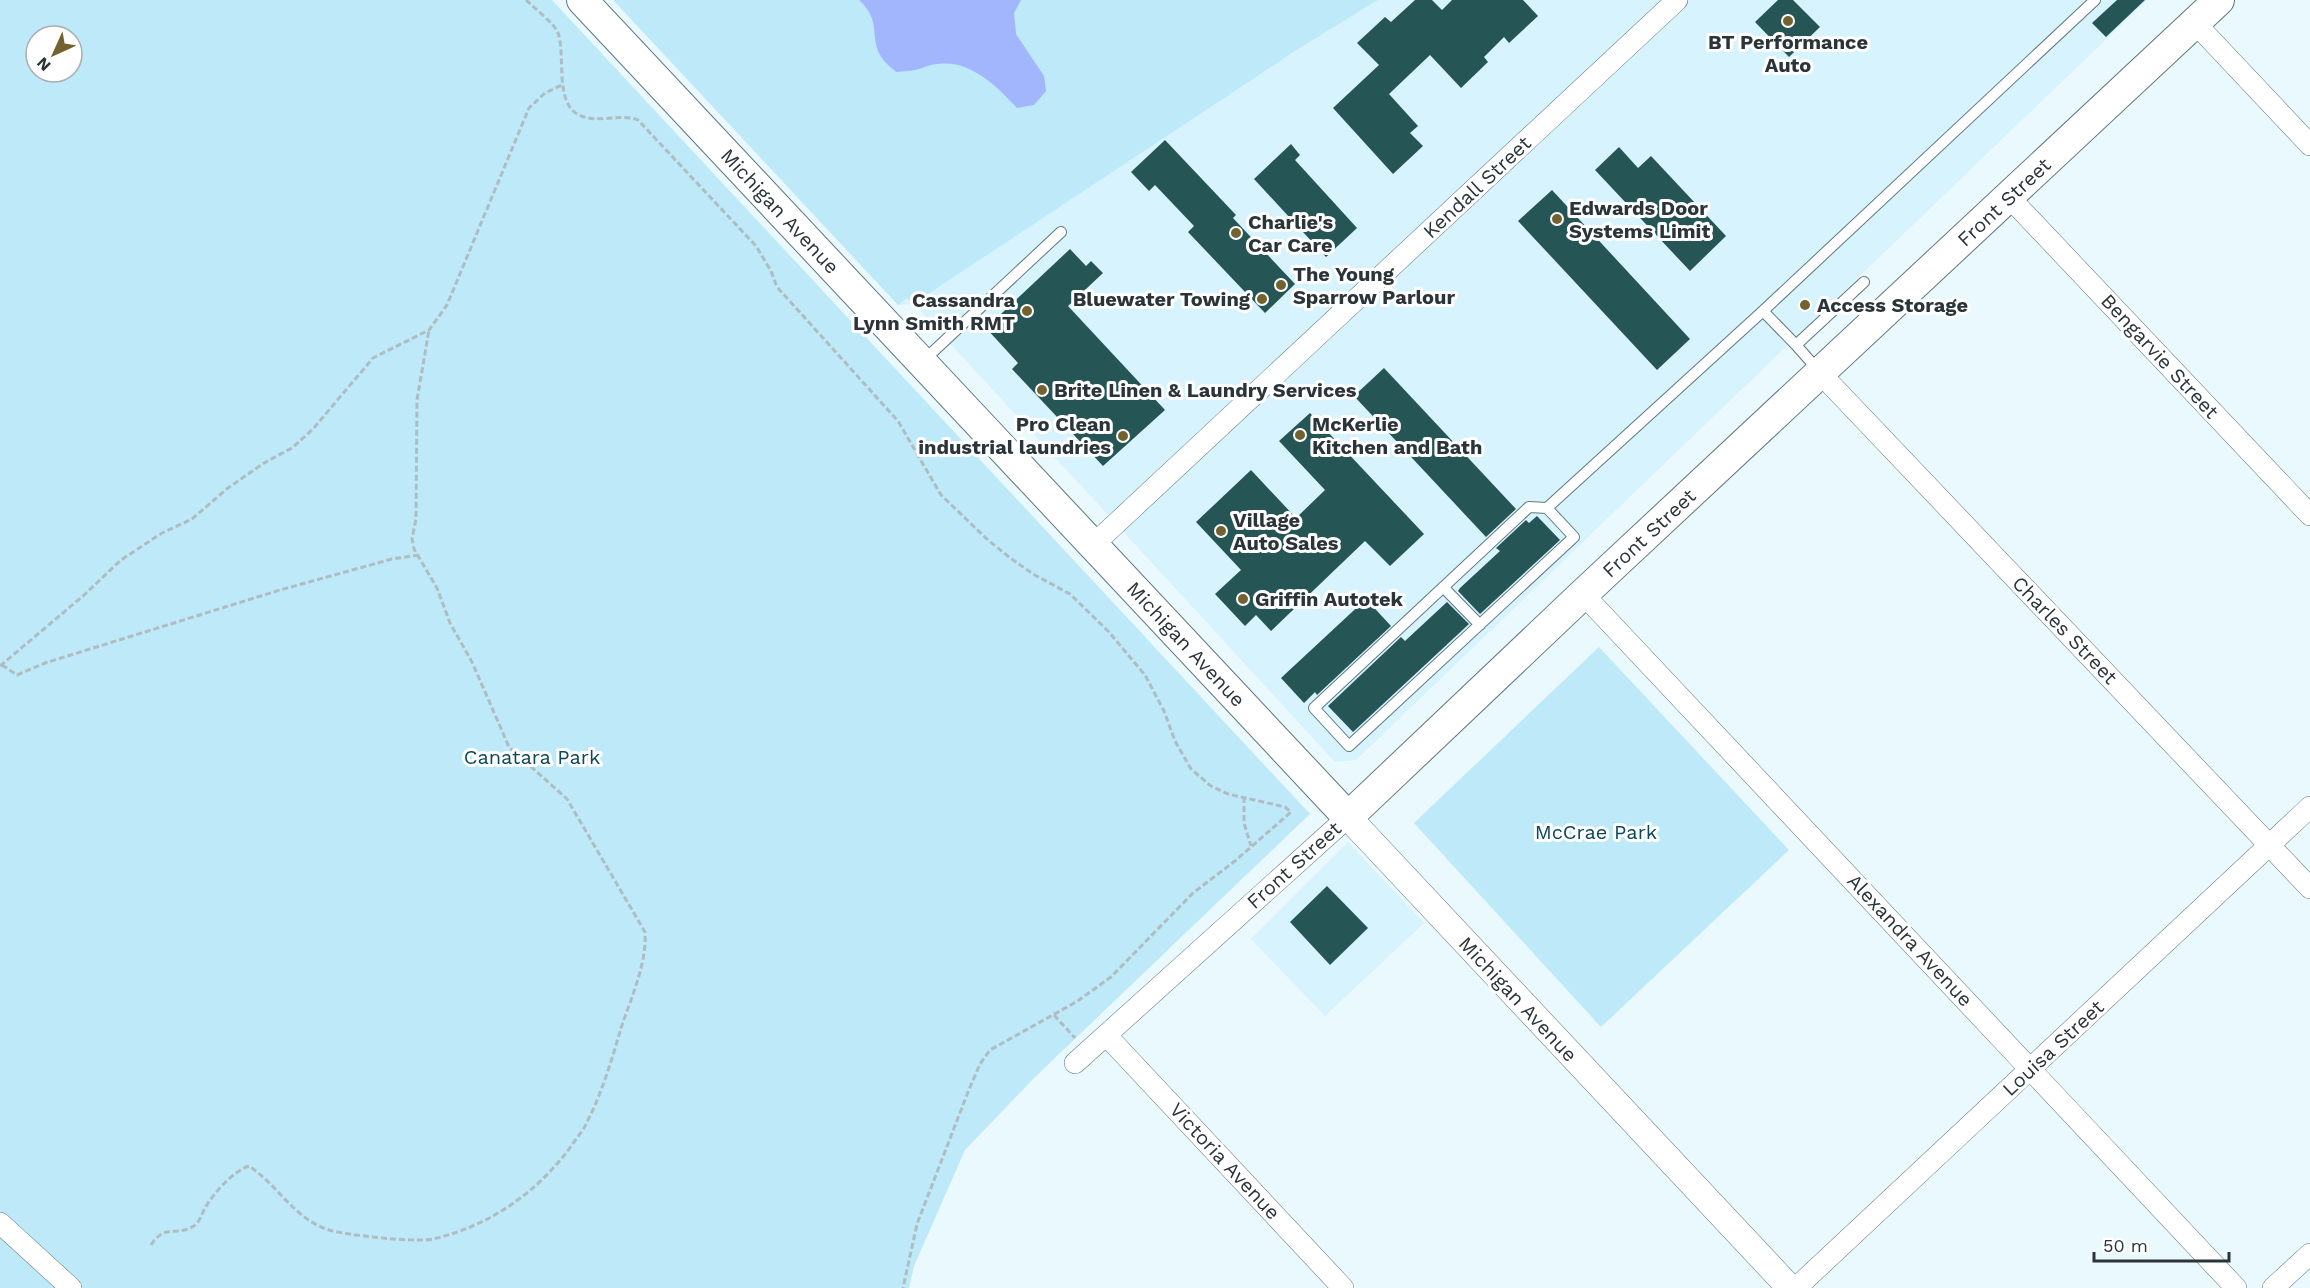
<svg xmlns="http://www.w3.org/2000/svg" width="2310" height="1288" viewBox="0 0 2310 1288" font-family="'Work Sans',sans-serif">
<rect width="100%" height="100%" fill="#e9f9fe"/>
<path fill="#d7f3fd" d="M 1378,0 L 2147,0 L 1356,760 L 1335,762 L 914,304 L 898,305 L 943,269 Z
M 1348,842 L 1424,923 L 1325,1016 L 1251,939 Z"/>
<path fill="#bde9f8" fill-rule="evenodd" d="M 0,0 L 552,0 L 1310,814 L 1034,1078 L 965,1150 L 914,1266 L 909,1288 L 0,1288 ZM 36,36 L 72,36 L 72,72 L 36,72 Z
M 613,0 L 1378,0 L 1295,51 L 913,304 L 907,298 L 898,305 Z
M 1599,647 L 1789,850 L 1601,1027 L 1414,823 Z"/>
<path fill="#a1b6fc" d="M 859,0 L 1021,0 L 1014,13 L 1016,34 L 1044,76 L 1046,91 L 1034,105 L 1017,108 C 996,86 971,60 938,64 C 932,64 925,67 919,69 C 912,71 904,71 896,72 C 892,68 885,63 882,58 C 868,37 883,22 859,0 Z"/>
<path fill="#255554" d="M 1415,0 L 1432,0 L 1442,10 L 1452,0 L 1523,0 L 1538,16 L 1509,43 L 1504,37 L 1484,57 L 1488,62 L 1461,88 L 1430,55 L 1389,94 L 1418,126 L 1410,133 L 1423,146 L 1393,174 L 1333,108 L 1379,65 L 1357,43 L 1385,17 L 1391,22 Z
M 1778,0 L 1793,0 L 1820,27 L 1789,57 L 1755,22 Z
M 2117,0 L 2145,0 L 2106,37 L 2092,23 Z
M 1165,140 L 1236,215 L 1233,218 L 1295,284 L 1265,313 L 1188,232 L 1194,226 L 1155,185 L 1149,191 L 1131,172 Z
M 1291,144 L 1300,155 L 1295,160 L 1357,228 L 1326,257 L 1254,179 Z
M 1619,147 L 1638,168 L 1651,156 L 1726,236 L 1690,271 L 1595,170 Z
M 1552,190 L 1690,339 L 1657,370 L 1518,221 Z
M 1070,249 L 1086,266 L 1091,261 L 1103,273 L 1068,306 L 1165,410 L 1103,466 L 1012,369 L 1018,363 L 986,328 Z
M 1384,368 L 1516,509 L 1486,537 L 1354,396 Z
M 1310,413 L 1424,534 L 1390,566 L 1365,541 L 1271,631 L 1256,615 L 1245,626 L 1215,594 L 1241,570 L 1196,522 L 1251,470 L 1296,518 L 1325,490 L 1279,441 Z
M 1537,516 L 1560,540 L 1480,614 L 1458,591 L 1460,588 L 1500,551 L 1496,548 L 1526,520 L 1529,523 Z
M 1366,599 L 1391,626 L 1317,695 L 1315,692 L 1304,703 L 1281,678 Z
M 1447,602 L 1469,624 L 1353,732 L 1328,706 L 1401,637 L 1405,641 Z
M 1327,886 L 1368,928 L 1330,965 L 1290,922 Z"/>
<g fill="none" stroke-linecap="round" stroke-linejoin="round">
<g stroke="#5f777f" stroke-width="12">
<path id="service" d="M 1763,311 L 2095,0
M 922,362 L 1061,232
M 1818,370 L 1796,345 L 1864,282
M 1547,508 L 1574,537 L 1349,746 L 1314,708 L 1529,507 L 1547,508 L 1763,311 L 1796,345
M 1443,587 L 1480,625"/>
</g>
<g stroke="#5f777f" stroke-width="22">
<path id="minor" d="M 2195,23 L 2310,145
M 2009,197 L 2310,515
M 1820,373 L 2310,888
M 1093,545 L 1677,0
M 1583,594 L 2236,1288
M 1106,1035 L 1343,1288
M 1075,1063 L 1348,817
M 0,1223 L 71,1288
M 1796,1288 L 2310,807
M 2273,1288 L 2310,1254"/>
</g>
<g stroke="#5f777f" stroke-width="27">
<path id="tertiary" d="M 1348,817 L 1790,1288"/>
</g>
<g stroke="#5f777f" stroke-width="32">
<path id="secondary" d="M 582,0 L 1348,817 L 1583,594 L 2219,0"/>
</g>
<path stroke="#afbdc2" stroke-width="3" stroke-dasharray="6 3" stroke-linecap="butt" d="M 526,0 C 534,8 555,24 558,33 C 566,55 554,103 579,115 C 597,124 620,113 638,120 L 756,246 L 771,271 L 777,287 L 898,421 L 941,495 L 988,540 L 1009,557 L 1033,574 L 1070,594 L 1108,631 L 1145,675 L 1164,711 L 1175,741 L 1191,769 L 1211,786 L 1228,794 L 1285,807 L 1291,812 L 1235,861 L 1193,893 L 1111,977 L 1076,1002 L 990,1050 L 980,1064 L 968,1092 L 917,1224 L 903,1288
M 2,665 L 17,675 L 45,663 L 280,590 L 392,559 L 419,555
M 0,666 L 83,596 L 121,560 L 162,533 L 192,519 L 228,488 L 264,463 L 292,448 L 313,429 L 373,358 L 429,330 L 447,305 L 529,108 L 545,93 L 562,85
M 1244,797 L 1244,823 L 1251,846
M 1054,1015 L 1075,1038
M 151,1245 C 164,1224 176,1236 192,1227 C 200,1223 201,1215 205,1208 C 214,1193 232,1172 249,1166 C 278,1185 294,1219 329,1230 C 346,1235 416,1243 433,1239 C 490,1226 538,1192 572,1145 C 577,1137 584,1130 587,1122 C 602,1093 612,1059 621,1028 C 631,998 647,964 645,932 L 567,799 L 509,747 L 472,662 L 450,623 L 437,588 L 414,549 L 412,539 L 416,519 L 417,400 L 429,330"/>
<use href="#service" stroke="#fff" stroke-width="10"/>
<use href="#minor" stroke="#fff" stroke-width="21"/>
<use href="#tertiary" stroke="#fff" stroke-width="26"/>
<use href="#secondary" stroke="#fff" stroke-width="30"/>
</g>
<g fill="#71622f" stroke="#fff" stroke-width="2">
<circle cx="1788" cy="21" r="6"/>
<circle cx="1557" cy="219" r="6"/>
<circle cx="1236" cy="233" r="6"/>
<circle cx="1281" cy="285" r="6"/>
<circle cx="1262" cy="299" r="6"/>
<circle cx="1805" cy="305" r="6"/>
<circle cx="1027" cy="311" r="6"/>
<circle cx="1042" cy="390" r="6"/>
<circle cx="1300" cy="435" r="6"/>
<circle cx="1123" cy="436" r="6"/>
<circle cx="1221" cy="531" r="6"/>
<circle cx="1243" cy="599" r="6"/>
</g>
<g text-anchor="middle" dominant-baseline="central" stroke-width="6" stroke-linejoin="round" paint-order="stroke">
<g font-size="20" font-weight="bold" fill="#2b3539" stroke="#fff" text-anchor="start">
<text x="1788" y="42" text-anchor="middle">BT Performance<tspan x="1788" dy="23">Auto</tspan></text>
<text x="1569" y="208">Edwards Door<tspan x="1569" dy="23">Systems Limit</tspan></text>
<text x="1248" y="222">Charlie's<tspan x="1248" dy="23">Car Care</tspan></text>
<text x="1293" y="274">The Young<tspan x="1293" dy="23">Sparrow Parlour</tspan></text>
<text x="1250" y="299" text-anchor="end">Bluewater Towing</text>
<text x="1015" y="300" text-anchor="end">Cassandra<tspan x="1015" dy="23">Lynn Smith RMT</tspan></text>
<text x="1817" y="305">Access Storage</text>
<text x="1054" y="390">Brite Linen &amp; Laundry Services</text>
<text x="1111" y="424" text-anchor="end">Pro Clean<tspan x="1111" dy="23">industrial laundries</tspan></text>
<text x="1312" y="424">McKerlie<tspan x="1312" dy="23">Kitchen and Bath</tspan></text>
<text x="1233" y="520">Village<tspan x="1233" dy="23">Auto Sales</tspan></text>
<text x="1255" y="599">Griffin Autotek</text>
</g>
<g font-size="20" fill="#2b3539" stroke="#fff">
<text transform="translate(1477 187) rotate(-43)">Kendall Street</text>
<text transform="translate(2004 202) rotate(-43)">Front Street</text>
<text transform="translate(780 211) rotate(47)">Michigan Avenue</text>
<text transform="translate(2160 356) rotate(47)">Bengarvie Street</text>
<text transform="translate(1649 533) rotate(-43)">Front Street</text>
<text transform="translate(2065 630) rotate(46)">Charles Street</text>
<text transform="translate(1186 644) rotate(47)">Michigan Avenue</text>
<text transform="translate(1294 865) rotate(-42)">Front Street</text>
<text transform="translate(1910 940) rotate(47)">Alexandra Avenue</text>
<text transform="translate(1518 999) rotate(47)">Michigan Avenue</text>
<text transform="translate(2053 1048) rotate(-43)">Louisa Street</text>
<text transform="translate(1225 1161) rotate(47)">Victoria Avenue</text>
</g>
<g font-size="20" fill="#0b4858" stroke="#fff">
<text x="532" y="757">Canatara Park</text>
<text x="1596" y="832">McCrae Park</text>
</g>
</g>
<g transform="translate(54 54) rotate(225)"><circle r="28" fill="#ffffff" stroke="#aaaeb0" stroke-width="1.5"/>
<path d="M0-4.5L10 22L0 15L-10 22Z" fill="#71622f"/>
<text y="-9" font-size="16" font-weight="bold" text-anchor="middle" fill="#2b3539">N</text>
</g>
<path d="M2094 1252v9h135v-9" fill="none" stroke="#2b3539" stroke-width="3"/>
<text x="2103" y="1252" font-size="18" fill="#2b3539" stroke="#ffffff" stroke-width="4.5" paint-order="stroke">50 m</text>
</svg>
